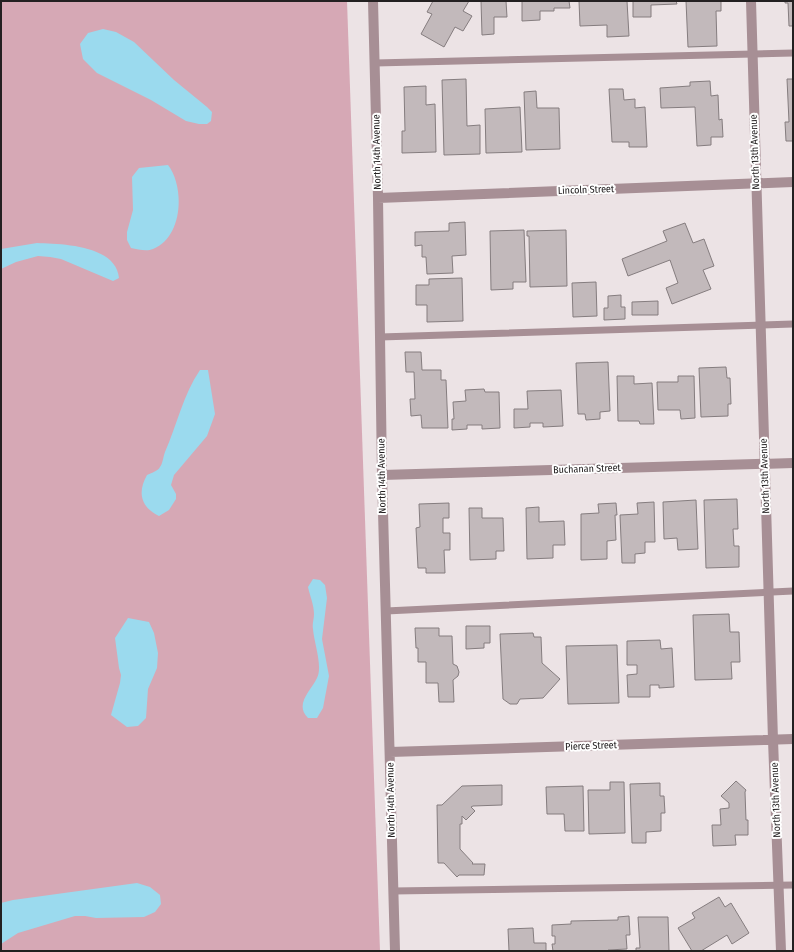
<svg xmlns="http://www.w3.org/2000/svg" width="794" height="952" viewBox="0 0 794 952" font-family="'Fira Sans Condensed',sans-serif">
<rect width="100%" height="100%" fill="#ece3e5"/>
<path fill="#d6a8b5" d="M 1,1 L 347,1 L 380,951 L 1,951 Z"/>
<path fill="#9bdaee" d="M 103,29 L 116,32 L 134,42 L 174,80 L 207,107 L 212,112 L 211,121 L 207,124 L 199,124 L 186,121 L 151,100 L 97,73 L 83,59 L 80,44 L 88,33 Z
M 168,165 C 185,187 183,237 153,249 C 146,252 138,249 131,248 L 127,240 L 127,232 L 133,210 L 132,177 L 139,168 Z
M 37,243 C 62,244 116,245 119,278 L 113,281 L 61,259 L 50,257 L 38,256 L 16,262 L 1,269 L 1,249 Z
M 200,370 L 208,370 L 215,414 L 207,436 L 174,475 L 171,485 L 176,494 L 176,499 L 169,510 L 159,516 C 141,507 137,493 147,475 C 151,473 158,471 160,467 C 163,463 163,457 165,452 C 177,425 183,395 200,370 Z
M 313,579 L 320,580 L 325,585 L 327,598 L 322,639 L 329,676 L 323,708 L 317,718 L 308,718 C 294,704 311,691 317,678 C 323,666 314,643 313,629 C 312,624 314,619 314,614 C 314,605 310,596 308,587 Z
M 128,618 L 149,622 L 154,633 L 158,653 L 157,668 L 148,689 L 146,718 L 138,726 L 127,727 L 111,715 L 120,683 L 121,675 L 119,668 L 115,638 Z
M 137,883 L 150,887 L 160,895 L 161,904 L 155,912 L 144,917 L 96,918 L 85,916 L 75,916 L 18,933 L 1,944 L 1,903 L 13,900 Z"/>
<path fill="#c2b9bb" stroke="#857d7f" d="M 433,1 L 469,1 L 463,11 L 472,16 L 463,31 L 455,27 L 444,47 L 421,34 L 432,14 L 427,12 Z
M 481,1 L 506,1 L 507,17 L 494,17 L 494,34 L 482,35 Z
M 522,1 L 569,1 L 570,8 L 554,8 L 554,11 L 540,11 L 540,20 L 522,21 Z
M 579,1 L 627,1 L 629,36 L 607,37 L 607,25 L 580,26 Z
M 633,1 L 676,1 L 677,4 L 651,5 L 651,17 L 633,17 Z
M 686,1 L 721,1 L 721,11 L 716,11 L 717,46 L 688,47 Z
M 785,1 L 793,1 L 793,26 L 789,26 L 788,3 L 785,3 Z
M 466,79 L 467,126 L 480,125 L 480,154 L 444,155 L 442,80 Z
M 787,79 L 793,79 L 793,141 L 786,141 L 785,122 L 789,122 Z
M 710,81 L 711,96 L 718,95 L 719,120 L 722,119 L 723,137 L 711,137 L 711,145 L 697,146 L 695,107 L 661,108 L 660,88 L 690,86 L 690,82 Z
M 426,86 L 426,105 L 435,104 L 436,152 L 402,153 L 402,131 L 405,131 L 404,87 Z
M 609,89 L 623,89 L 624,100 L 635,99 L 635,108 L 645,107 L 647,147 L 629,147 L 629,142 L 612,142 Z
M 536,91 L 537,108 L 559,108 L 560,149 L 526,150 L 524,92 Z
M 520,107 L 522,152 L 486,153 L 485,109 Z
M 465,222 L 466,255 L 452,256 L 453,273 L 427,274 L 426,257 L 422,257 L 422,245 L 415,246 L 415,232 L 449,231 L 449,223 Z
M 685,223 L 693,243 L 704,239 L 714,266 L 703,270 L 711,289 L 672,304 L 666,288 L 678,283 L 670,260 L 628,276 L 622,259 L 667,241 L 663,231 Z
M 524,230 L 526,282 L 513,282 L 513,289 L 491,290 L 490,231 Z
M 566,230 L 567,286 L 530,287 L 529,236 L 527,236 L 527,231 Z
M 462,278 L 463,321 L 427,322 L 427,305 L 416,305 L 416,285 L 429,285 L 429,279 Z
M 596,282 L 597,316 L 573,317 L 572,283 Z
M 621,295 L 621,307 L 625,307 L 625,319 L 604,320 L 604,308 L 608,308 L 608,296 Z
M 658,301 L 658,315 L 632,315 L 632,302 Z
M 405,352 L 421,352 L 422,370 L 441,370 L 441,380 L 446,380 L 448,428 L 422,428 L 421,415 L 411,416 L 410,399 L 415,399 L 414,372 L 406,372 Z
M 608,362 L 610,411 L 600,412 L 600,419 L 586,420 L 585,414 L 578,414 L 576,363 Z
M 726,367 L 727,378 L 730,378 L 731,404 L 728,404 L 728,416 L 701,417 L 699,368 Z
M 617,376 L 634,376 L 634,384 L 652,383 L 654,424 L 640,424 L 639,421 L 618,421 Z
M 678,376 L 694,376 L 695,418 L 681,419 L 680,410 L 658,410 L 657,382 L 678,382 Z
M 484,389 L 485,392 L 499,392 L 500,428 L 482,429 L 482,425 L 467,425 L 467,429 L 452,430 L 452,419 L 454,419 L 453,402 L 466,401 L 465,390 Z
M 561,390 L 563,426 L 543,427 L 543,423 L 530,423 L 530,427 L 514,428 L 514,409 L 528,409 L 527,391 Z
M 737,499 L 738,529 L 733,529 L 734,546 L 739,546 L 739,567 L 706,568 L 704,500 Z
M 696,500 L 698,549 L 678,550 L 677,538 L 664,539 L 663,502 Z
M 654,502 L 655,542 L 645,542 L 645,553 L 635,554 L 635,563 L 622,563 L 620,515 L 638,514 L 637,503 Z
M 449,503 L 449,518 L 443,518 L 443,533 L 450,533 L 450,550 L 444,550 L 445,573 L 426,573 L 426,568 L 418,568 L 416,528 L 420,527 L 419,504 Z
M 616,503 L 617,515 L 615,515 L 616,540 L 607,541 L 607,559 L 581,560 L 581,514 L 599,513 L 598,504 Z
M 539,507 L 539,522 L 564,521 L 565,545 L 553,545 L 553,558 L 527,559 L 526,508 Z
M 469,508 L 482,508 L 482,518 L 503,518 L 504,551 L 496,551 L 496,559 L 470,560 Z
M 729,614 L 730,632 L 739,632 L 740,662 L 731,662 L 732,679 L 695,680 L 693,615 Z
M 466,626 L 490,626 L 490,643 L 484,643 L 484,648 L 466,649 Z
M 415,628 L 439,628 L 439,636 L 452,636 L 453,664 L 457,666 L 459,672 L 458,676 L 453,680 L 454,702 L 439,702 L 438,683 L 426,683 L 426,662 L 418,662 L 418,648 L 416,648 Z
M 533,633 L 534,637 L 541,637 L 542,663 L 560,679 L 543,698 L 520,699 L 517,704 L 510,704 L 503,699 L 500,634 Z
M 660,640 L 661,649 L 672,648 L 674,687 L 659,688 L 659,685 L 650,685 L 650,697 L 628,697 L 627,675 L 637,674 L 637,665 L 627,665 L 627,641 Z
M 617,645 L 619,703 L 568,704 L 566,646 Z
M 736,781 L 746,790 L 745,792 L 746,820 L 748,820 L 748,835 L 735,835 L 736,845 L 713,846 L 712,825 L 721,825 L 720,809 L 729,808 L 729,803 L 721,796 Z
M 610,782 L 624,782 L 625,833 L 589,834 L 588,790 L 610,790 Z
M 660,783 L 660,796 L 664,796 L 665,813 L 661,813 L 661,831 L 646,832 L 646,843 L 632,843 L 630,784 Z
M 502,785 L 502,805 L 473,806 L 471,807 L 475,811 L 466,820 L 462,816 L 462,824 L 460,824 L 460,849 L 473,863 L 472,864 L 485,864 L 484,875 L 459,875 L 457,877 L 444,863 L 438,863 L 437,805 L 442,805 L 462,786 Z
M 583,786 L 584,831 L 565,831 L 564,814 L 547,814 L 546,787 Z
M 719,897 L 725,907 L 731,903 L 749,933 L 732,944 L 727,935 L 701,951 L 692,951 L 678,928 L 695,918 L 692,913 Z
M 629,916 L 630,935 L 626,935 L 627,949 L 608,950 L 608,951 L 553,951 L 552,944 L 555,944 L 555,936 L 552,936 L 552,925 L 571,924 L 571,921 L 618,920 L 618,917 Z
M 638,917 L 668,917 L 669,951 L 636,951 L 636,948 L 640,948 Z
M 533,928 L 534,943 L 546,943 L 546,951 L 509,951 L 508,929 Z"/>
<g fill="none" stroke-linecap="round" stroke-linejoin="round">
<path stroke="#a78f95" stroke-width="7" d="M 375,63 L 793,53
M 380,337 L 793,324
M 386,611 L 793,591
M 393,891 L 793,885"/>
<path stroke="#a78f95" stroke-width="10" d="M 373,1 L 378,198 L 382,475 L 395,951
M 751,1 L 773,740 L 781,951
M 378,198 L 793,182
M 382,475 L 793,463
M 390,752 L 793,739"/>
</g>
<g text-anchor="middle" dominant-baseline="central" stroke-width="4" stroke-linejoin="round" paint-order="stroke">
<g font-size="10" fill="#232021" stroke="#fff">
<text transform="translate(377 152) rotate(-91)">North 14th Avenue</text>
<text transform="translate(755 152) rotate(-92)">North 13th Avenue</text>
<text transform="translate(586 190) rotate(-2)">Lincoln Street</text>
<text transform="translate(587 469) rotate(-2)">Buchanan Street</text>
<text transform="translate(382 476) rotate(-91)">North 14th Avenue</text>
<text transform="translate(765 476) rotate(-92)">North 13th Avenue</text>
<text transform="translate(591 746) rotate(-2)">Pierce Street</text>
<text transform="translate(391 800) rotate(-91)">North 14th Avenue</text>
<text transform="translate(776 800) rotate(-92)">North 13th Avenue</text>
</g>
</g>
<rect width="794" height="952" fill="none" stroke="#232021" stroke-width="4"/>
</svg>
